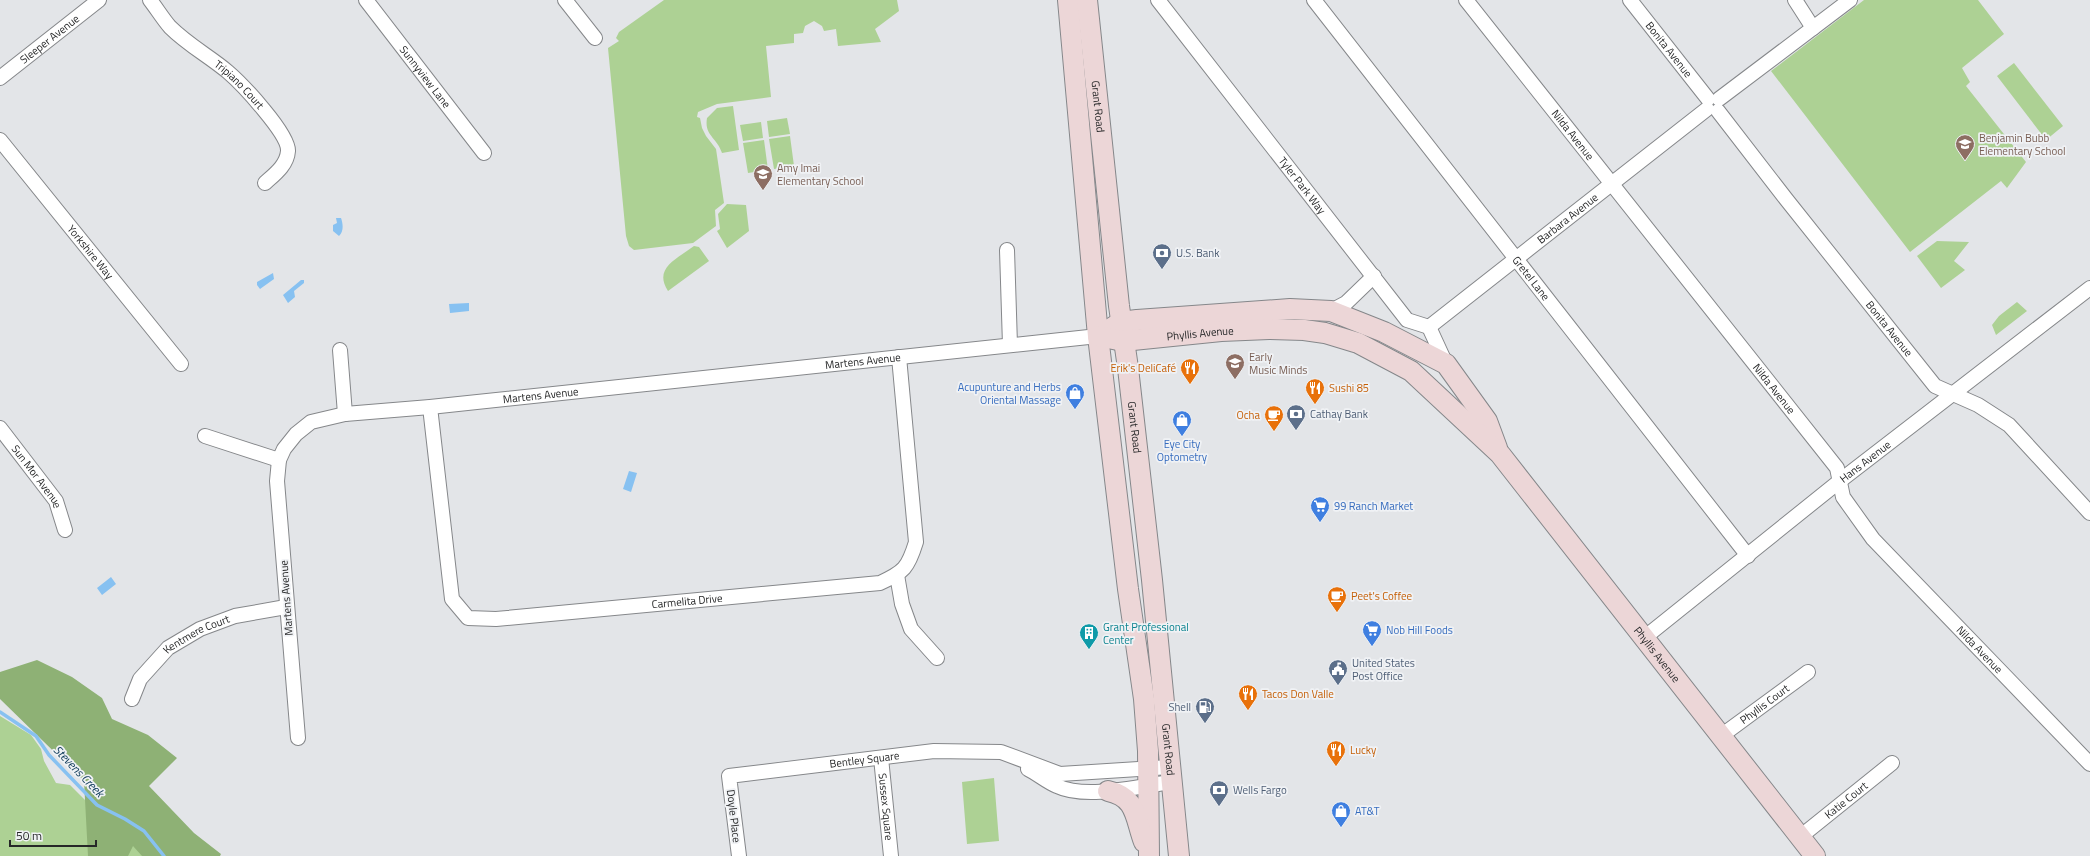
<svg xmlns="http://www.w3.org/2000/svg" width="2090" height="856" viewBox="0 0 2090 856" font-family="'Titillium Web',sans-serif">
<rect width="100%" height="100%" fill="#e3e5e8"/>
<path fill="#add194" d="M 664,0 L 897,0 L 899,11 L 875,29 L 881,42 L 838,46 L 836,29 L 824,31 L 822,26 L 814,21 L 805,26 L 803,33 L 794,34 L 794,43 L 766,46 L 771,97 L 717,104 L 698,112 L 697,117 L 700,118 L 702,128 L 706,136 L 716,149 L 724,203 L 715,210 L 716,226 L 693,243 L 634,250 L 629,246 L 626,236 L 608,48 L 619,41 L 616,38 L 619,32 Z
M 1864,0 L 1978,0 L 2004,34 L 1962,68 L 1970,82 L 1966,86 L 2026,162 L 2007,188 L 2001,181 L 1910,252 L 1771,71 Z
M 2014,63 L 2063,126 L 2046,140 L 1997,76 Z
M 733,106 L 739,150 L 722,153 C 717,137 704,136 707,118 L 717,108 Z
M 787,118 L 790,134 L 769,137 L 767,121 Z
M 761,122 L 763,138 L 743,141 L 740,125 Z
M 790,136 L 794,166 L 774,169 L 769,139 Z
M 764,140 L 768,170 L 748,173 L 743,143 Z
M 727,204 L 746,205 L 749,231 L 727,248 L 717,231 L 720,229 L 718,214 Z
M 1937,241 L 1969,242 L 1954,261 L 1965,270 L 1941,288 L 1917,256 Z
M 694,246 L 699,247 L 709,261 L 668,291 C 653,268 677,259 694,246 Z
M 2017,302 L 2027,311 L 1996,335 L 1992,325 L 1999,316 Z
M 0,716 L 31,735 L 41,749 L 44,761 L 56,783 L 70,785 L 106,821 L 156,856 L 0,856 Z
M 994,778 L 999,841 L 967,844 L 962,782 Z"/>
<path fill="#8eb175" d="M 37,660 L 72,677 L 102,698 L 112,719 L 148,735 L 177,758 L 149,786 L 194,833 L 221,854 L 220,856 L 142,856 L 133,846 L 128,856 L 88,856 L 84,781 L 0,699 L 0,672 Z"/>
<path fill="#87c1f1" d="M 336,218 L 341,218 C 343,224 344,231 339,236 L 333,231 L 333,225 L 337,223 Z
M 273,273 L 274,279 L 260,289 L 257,285 L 257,282 Z
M 301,280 L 304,280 L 304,283 L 294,291 L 295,297 L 288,303 L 283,295 Z
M 469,303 L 469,311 L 450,313 L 449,304 Z
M 629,471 L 637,473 L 631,492 L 623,489 Z
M 111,577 L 116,584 L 102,595 L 97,588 Z"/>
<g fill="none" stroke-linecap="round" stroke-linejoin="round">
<path stroke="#87c1f1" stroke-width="3.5" d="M 0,712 L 36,736 L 49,755 L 97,805 L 125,819 L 144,831 L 164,856"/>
<g stroke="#85878a" stroke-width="16">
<g id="street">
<path id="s1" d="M 150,0 C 157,9 163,19 170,27 C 188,45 209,56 228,72 C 242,84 289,134 288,151 C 287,165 275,174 265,183"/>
<path id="s2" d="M 366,0 L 484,153"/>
<path d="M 565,0 L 595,38"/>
<path id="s3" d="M 1158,0 L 1407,320 L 1429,327"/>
<path id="s4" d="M 1314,0 L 1748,556"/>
<path id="s5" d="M 1466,0 L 1837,468 L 1843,497 L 1873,539 L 2090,764"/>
<path id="s6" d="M 1630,0 L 1708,99"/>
<path d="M 1795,0 L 1813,28"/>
<path id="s7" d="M 0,78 L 99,0"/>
<path d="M 1719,99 L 1850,0"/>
<path id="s8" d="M 1718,111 L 1786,199 L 1935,386 L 1978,405 L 2009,425 L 2090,513"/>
<path id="s9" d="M 0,140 L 181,364"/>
<path d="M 1007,250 L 1010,345"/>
<path d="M 1331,311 L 1346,303 L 1374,276"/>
<path id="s10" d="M 1429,327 L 1707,109"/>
<path d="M 1429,327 L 1446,364"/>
<path d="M 340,350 L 345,414"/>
<path id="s11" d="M 430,407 L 452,599 L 468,618 L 496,619 L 880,583 C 904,572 908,568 916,542 L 899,357"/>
<path id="s12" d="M 0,428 L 56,501 L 65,530"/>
<path d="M 205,436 L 279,460"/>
<path d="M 897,575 L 902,604 L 911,629 L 937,658"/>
<path id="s13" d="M 1644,638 L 1841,480 L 2090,288"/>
<path id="s14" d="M 132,699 L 140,679 L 168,648 L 200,629 L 235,616 L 286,607"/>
<path id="s15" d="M 1721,736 L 1808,672"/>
<path id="s16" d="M 298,738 L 277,481 L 279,460 L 284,449 L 296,434 L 311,422 L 345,414 L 430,407 L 1098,336"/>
<path id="s17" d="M 881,758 L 891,856"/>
<path d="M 1028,769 C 1038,774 1047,782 1057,786 C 1086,800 1140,786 1171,782"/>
<path id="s18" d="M 1800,837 L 1892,763"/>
<path id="s19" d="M 739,856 L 729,776 L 934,751 L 1001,752 L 1060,774 L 1170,767"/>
</g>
</g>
<g stroke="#85878a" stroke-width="22">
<g id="secondary">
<path d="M 1068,0 L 1098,336 L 1128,589 L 1144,699 L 1148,751 L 1149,856"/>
<path id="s20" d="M 1087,0 L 1119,306 L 1128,368 L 1152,580 L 1179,856"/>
<path d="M 1110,329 L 1121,322 L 1137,320 L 1290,309 L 1331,311 L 1384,332 L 1446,364 L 1487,421 L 1497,448"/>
<path id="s21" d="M 1098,336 L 1123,341 L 1221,331 L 1269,329 L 1304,330 L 1325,333 L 1358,343 L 1411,371 L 1500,454 L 1815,856"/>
<path d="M 1108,791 C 1137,797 1135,818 1144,842"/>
</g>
</g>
<use href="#street" stroke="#fff" stroke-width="14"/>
<use href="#secondary" stroke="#ecd6d7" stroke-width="20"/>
</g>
<defs>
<g id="school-pin" transform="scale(1)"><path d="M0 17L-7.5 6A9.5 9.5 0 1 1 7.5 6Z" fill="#8d6e63" stroke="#f0f2f5"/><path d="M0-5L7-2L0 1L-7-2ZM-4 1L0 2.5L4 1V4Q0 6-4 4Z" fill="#fff"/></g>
<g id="bank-pin" transform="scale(1)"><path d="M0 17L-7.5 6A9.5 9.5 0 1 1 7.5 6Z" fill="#5c6f8a" stroke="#f0f2f5"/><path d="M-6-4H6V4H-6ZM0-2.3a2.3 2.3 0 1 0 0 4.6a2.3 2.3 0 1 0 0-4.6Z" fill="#fff"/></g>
<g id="restaurant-pin" transform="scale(1)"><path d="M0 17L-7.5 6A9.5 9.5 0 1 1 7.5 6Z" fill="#e8710a" stroke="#f0f2f5"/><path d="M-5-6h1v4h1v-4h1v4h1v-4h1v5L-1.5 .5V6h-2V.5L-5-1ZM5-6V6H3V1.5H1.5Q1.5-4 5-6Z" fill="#fff"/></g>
<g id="shop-pin" transform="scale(1)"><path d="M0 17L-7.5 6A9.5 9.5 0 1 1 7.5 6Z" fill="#3f7fe0" stroke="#f0f2f5"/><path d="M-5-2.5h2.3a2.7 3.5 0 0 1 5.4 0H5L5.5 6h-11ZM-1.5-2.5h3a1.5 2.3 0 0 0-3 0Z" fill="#fff"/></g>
<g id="cafe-pin" transform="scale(1)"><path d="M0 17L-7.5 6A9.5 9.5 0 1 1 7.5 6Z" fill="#e8710a" stroke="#f0f2f5"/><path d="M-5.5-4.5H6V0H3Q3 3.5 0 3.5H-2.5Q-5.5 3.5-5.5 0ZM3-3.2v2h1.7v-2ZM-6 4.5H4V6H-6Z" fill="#fff"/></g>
<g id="supermarket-pin" transform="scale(1)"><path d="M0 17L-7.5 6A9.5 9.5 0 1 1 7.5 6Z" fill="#3f7fe0" stroke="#f0f2f5"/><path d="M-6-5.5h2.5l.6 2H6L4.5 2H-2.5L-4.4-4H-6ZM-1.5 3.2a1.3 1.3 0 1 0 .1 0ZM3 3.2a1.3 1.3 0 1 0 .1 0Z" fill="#fff"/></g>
<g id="building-pin" transform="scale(1)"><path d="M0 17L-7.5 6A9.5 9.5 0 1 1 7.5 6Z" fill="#0f9aa8" stroke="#f0f2f5"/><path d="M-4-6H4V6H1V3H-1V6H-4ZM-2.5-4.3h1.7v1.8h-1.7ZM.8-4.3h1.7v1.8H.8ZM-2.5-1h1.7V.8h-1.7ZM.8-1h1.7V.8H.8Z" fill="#fff"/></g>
<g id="civic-pin" transform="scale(1)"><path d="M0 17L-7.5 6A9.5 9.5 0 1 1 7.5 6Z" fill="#5c6f8a" stroke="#f0f2f5"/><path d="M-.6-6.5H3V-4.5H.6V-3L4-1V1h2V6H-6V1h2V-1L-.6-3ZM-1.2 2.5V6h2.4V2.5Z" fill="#fff"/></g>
<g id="fuel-pin" transform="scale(1)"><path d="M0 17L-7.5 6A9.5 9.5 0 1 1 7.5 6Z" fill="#5c6f8a" stroke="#f0f2f5"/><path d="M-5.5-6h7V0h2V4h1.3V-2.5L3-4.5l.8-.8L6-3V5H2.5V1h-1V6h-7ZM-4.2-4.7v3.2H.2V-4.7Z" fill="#fff"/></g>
</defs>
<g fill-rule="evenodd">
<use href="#school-pin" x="1965" y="144"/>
<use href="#school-pin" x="763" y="174"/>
<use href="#bank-pin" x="1162" y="253"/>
<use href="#school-pin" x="1235" y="363"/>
<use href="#restaurant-pin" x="1190" y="368"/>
<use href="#restaurant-pin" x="1315" y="388"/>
<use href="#shop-pin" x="1075" y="393"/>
<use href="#bank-pin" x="1296" y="414"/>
<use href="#cafe-pin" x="1274" y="415"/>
<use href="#shop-pin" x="1182" y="420"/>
<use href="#supermarket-pin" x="1320" y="506"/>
<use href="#cafe-pin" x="1337" y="596"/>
<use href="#supermarket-pin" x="1372" y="630"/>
<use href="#building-pin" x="1089" y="633"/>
<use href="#civic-pin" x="1338" y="669"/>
<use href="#restaurant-pin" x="1248" y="694"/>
<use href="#fuel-pin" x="1205" y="707"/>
<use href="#restaurant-pin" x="1336" y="750"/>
<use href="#bank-pin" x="1219" y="790"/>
<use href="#shop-pin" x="1341" y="811"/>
</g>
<g text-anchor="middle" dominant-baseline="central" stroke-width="3.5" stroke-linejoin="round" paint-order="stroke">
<g font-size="11" fill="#262728" stroke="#f0f2f5">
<text stroke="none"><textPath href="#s7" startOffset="63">Sleeper Avenue</textPath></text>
<text stroke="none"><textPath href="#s6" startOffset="63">Bonita Avenue</textPath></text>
<text stroke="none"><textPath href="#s2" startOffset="97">Sunnyview Lane</textPath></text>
<text stroke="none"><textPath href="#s1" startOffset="124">Tripiano Court</textPath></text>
<text stroke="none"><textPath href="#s20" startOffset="107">Grant Road</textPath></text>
<text stroke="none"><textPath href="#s5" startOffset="172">Nilda Avenue</textPath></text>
<text stroke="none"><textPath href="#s3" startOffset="235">Tyler Park Way</textPath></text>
<text stroke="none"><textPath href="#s10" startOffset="176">Barbara Avenue</textPath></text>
<text stroke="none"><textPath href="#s9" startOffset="144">Yorkshire Way</textPath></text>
<text stroke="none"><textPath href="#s4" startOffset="353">Gretel Lane</textPath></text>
<text stroke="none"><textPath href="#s8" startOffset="277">Bonita Avenue</textPath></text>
<text stroke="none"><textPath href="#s21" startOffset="103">Phyllis Avenue</textPath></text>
<text stroke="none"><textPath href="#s16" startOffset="885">Martens Avenue</textPath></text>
<text stroke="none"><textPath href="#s5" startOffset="496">Nilda Avenue</textPath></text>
<text stroke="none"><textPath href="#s16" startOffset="561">Martens Avenue</textPath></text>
<text stroke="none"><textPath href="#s20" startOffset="430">Grant Road</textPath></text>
<text stroke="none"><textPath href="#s13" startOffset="283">Hans Avenue</textPath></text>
<text stroke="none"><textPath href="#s12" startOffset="61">Sun Mor Avenue</textPath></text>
<text transform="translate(286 598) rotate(-94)">Martens Avenue</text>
<text stroke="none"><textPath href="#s11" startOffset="438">Carmelita Drive</textPath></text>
<text stroke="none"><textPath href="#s14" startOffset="95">Kentmere Court</textPath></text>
<text stroke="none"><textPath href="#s5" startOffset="832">Nilda Avenue</textPath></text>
<text stroke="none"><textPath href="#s21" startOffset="699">Phyllis Avenue</textPath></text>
<text stroke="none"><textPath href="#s15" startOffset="54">Phyllis Court</textPath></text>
<text stroke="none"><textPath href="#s20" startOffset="754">Grant Road</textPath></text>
<text stroke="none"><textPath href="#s19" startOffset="217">Bentley Square</textPath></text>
<text stroke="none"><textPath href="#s18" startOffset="59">Katie Court</textPath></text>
<text stroke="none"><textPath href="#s17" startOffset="49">Sussex Square</textPath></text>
<text transform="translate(734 816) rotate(83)">Doyle Place</text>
</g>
<g font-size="11" fill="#785e54" stroke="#f0f2f5" text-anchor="start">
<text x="1979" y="138">Benjamin Bubb<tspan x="1979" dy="13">Elementary School</tspan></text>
<text x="777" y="168">Amy Imai<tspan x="777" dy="13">Elementary School</tspan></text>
<text x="1249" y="357">Early<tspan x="1249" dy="13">Music Minds</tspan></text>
</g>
<g font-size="11" fill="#4e5e75" stroke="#f0f2f5" text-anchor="start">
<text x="1176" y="253">U.S. Bank</text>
<text x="1310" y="414">Cathay Bank</text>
<text x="1352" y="663">United States<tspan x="1352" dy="13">Post Office</tspan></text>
<text x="1191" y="707" text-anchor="end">Shell</text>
<text x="1233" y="790">Wells Fargo</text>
</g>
<g font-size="11" fill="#c56008" stroke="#f0f2f5" text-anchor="start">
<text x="1176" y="368" text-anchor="end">Erik's DeliCafé</text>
<text x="1329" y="388">Sushi 85</text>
<text x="1260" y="415" text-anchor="end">Ocha</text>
<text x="1351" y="596">Peet's Coffee</text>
<text x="1262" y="694">Tacos Don Valle</text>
<text x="1350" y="750">Lucky</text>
</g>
<g font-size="11" fill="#366cbe" stroke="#f0f2f5" text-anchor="start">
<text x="1061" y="387" text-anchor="end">Acupunture and Herbs<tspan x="1061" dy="13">Oriental Massage</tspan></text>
<text x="1182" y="444" text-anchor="middle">Eye City<tspan x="1182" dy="13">Optometry</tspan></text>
<text x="1334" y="506">99 Ranch Market</text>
<text x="1386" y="630">Nob Hill Foods</text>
<text x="1355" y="811">AT&amp;T</text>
</g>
<g font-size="11" fill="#0d838f" stroke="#f0f2f5" text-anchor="start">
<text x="1103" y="627">Grant Professional<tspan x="1103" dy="13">Center</tspan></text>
</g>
<g font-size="12" font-style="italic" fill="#0f3b5a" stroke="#f0f2f5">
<text transform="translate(79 771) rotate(46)">Stevens Creek</text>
</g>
</g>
<path d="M10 840v6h86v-6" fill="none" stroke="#262728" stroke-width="2"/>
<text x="16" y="840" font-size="12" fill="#262728" stroke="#f0f2f5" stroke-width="3" paint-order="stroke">50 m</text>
</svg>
